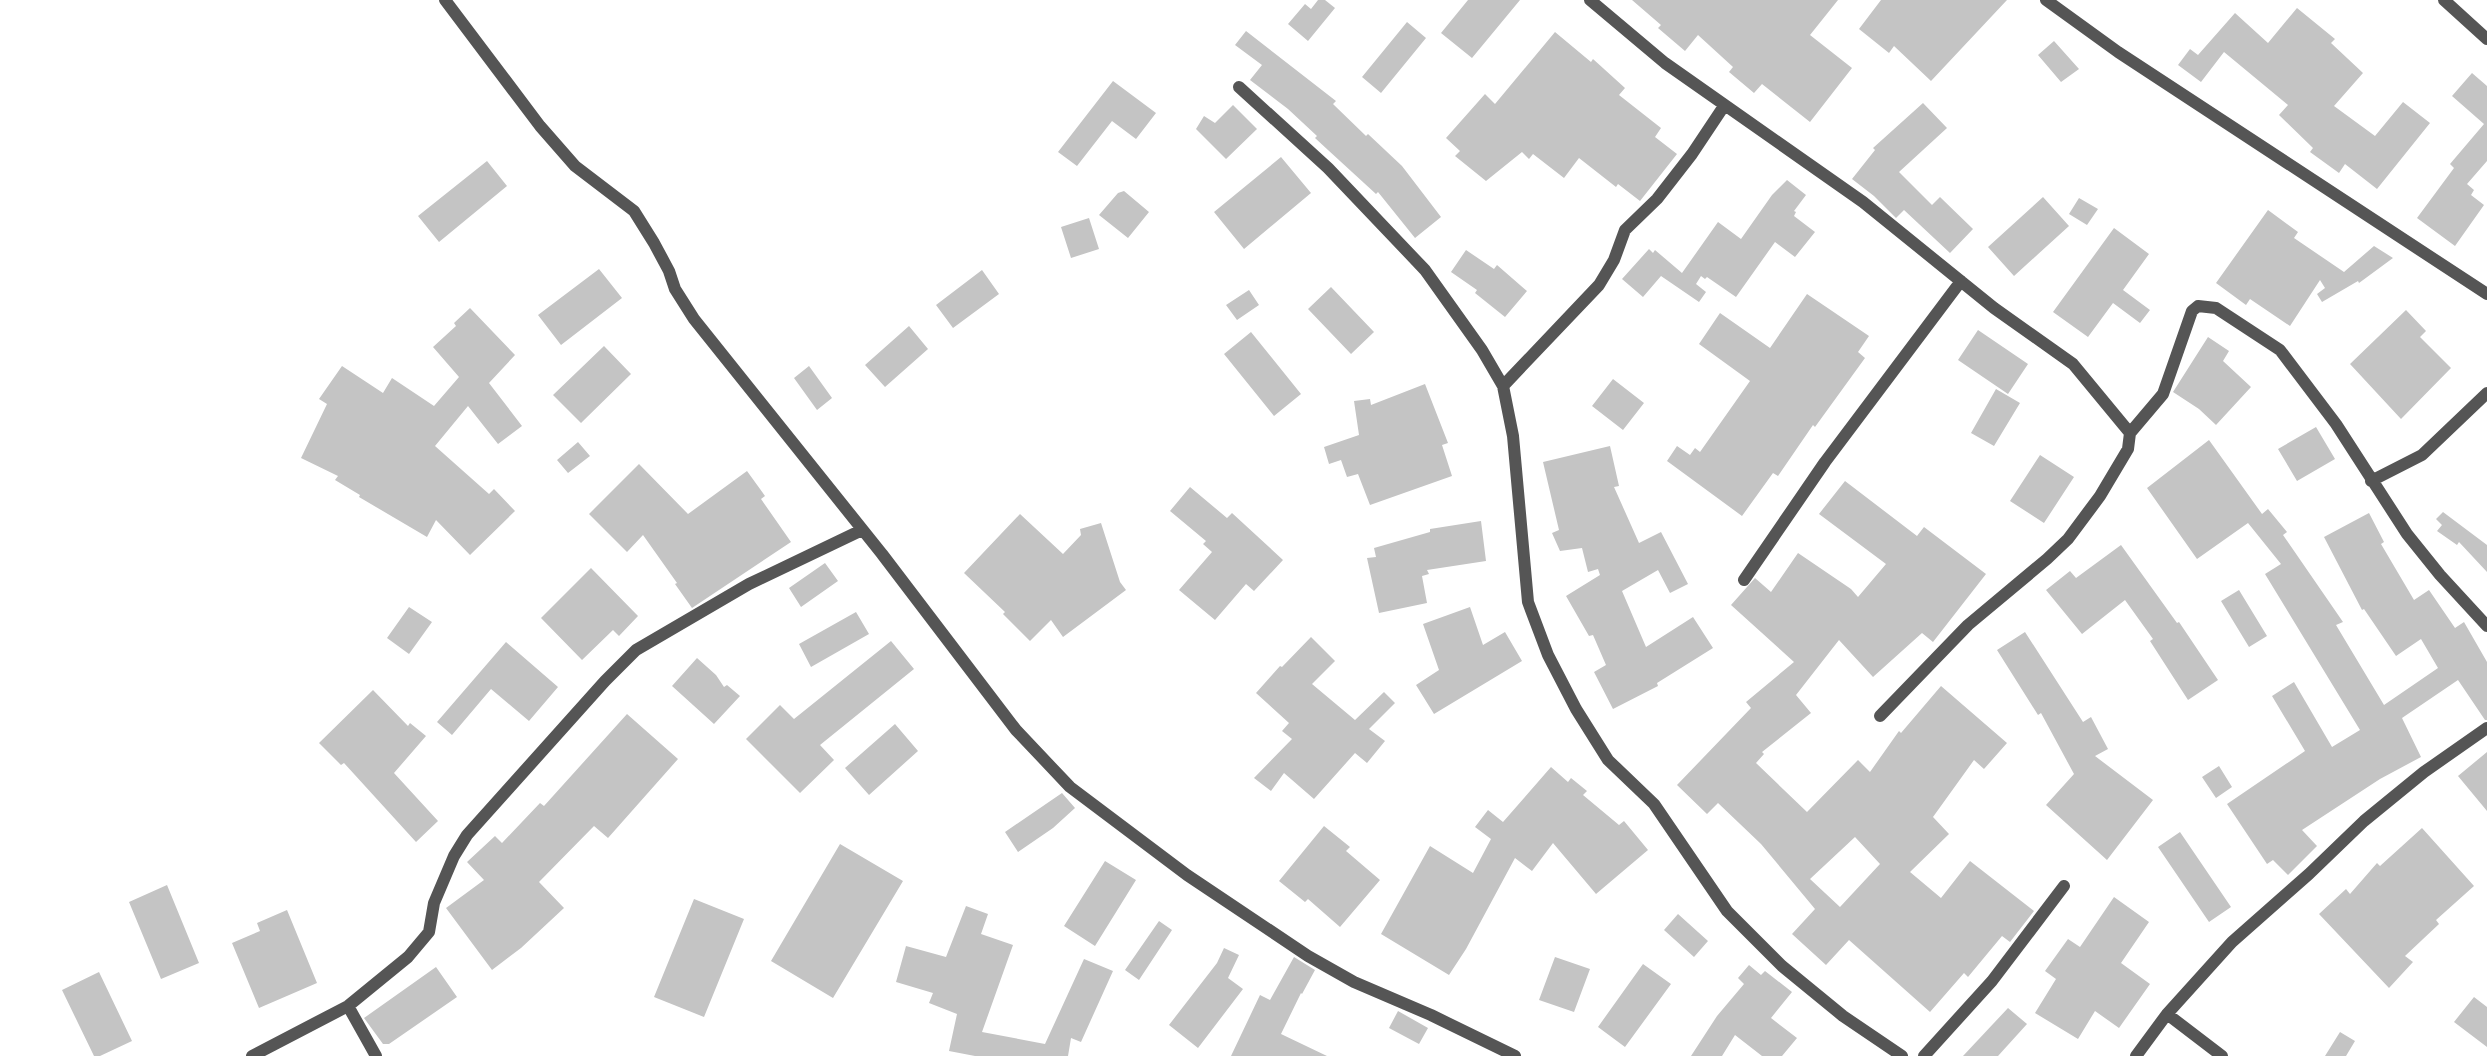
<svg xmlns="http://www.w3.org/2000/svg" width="2487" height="1056" viewBox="0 0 2487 1056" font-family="'Roboto Condensed',sans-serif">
<rect width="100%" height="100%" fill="#fff"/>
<path fill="#c4c4c4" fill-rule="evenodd" d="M 1318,0 L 1325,0 L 1335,8 L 1308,41 L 1288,24 L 1305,4 L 1311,9 Z
M 1468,0 L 1520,0 L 1472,58 L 1441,33 Z
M 1632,0 L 1838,0 L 1810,35 L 1852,68 L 1810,122 L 1762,84 L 1754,93 L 1729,72 L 1733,67 L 1698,35 L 1685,51 L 1658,28 L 1661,25 Z
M 1881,0 L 2007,0 L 1931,81 L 1894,46 L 1889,53 L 1859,29 Z
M 2297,8 L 2335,39 L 2331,43 L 2363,73 L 2334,106 L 2375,136 L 2403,102 L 2430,123 L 2377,189 L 2345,164 L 2339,173 L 2310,152 L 2313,148 L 2279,115 L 2288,105 L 2224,52 L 2201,82 L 2178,65 L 2190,49 L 2198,55 L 2235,13 L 2268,43 Z
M 1407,22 L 1426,38 L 1381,93 L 1362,77 Z
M 1246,31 L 1336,101 L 1333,104 L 1366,136 L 1368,134 L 1402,166 L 1441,217 L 1415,238 L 1378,192 L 1376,194 L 1328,150 L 1315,138 L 1317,136 L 1288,109 L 1250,80 L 1262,65 L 1235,45 Z
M 1555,32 L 1591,62 L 1593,59 L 1625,88 L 1619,95 L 1661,128 L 1655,137 L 1677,154 L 1640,201 L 1618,184 L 1616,187 L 1579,158 L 1564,178 L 1533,154 L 1529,159 L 1522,152 L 1486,181 L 1455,156 L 1460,151 L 1446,138 L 1485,94 L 1495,104 Z
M 2054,41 L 2079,69 L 2061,82 L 2038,55 Z
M 2472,73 L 2487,86 L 2487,161 L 2467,184 L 2474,190 L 2471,195 L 2484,205 L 2455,246 L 2417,218 L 2454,168 L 2450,164 L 2484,124 L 2452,96 Z
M 1113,81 L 1156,113 L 1136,139 L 1112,121 L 1077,166 L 1058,152 Z
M 1923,103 L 1947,128 L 1899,172 L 1932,205 L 1940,197 L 1973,229 L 1950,253 L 1904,210 L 1896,218 L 1874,196 L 1852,179 L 1875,150 L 1873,148 Z
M 1233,105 L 1257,129 L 1226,159 L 1196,129 L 1204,116 L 1215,123 Z
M 1281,157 L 1311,193 L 1244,249 L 1214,212 Z
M 487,161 L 507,186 L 439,242 L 418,216 Z
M 1787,180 L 1806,195 L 1794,211 L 1796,212 L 1794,216 L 1815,232 L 1795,257 L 1775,242 L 1736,297 L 1707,277 L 1705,279 L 1701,276 L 1696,284 L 1706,292 L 1699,302 L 1661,276 L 1643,297 L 1622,279 L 1649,249 L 1653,253 L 1655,250 L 1682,273 L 1718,222 L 1741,239 L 1772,195 Z
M 1124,191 L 1149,212 L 1128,238 L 1099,215 L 1118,193 Z
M 2043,197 L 2069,226 L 2014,276 L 1988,247 Z
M 2079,198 L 2098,209 L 2087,225 L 2069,214 Z
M 2268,210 L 2298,232 L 2294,238 L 2344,272 L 2374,246 L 2393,258 L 2359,283 L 2358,281 L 2322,302 L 2317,294 L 2325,288 L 2320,280 L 2290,326 L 2250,299 L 2246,305 L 2216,283 Z
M 1089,218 L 1099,249 L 1071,258 L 1061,227 Z
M 2114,228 L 2149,254 L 2123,290 L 2150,310 L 2140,323 L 2113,303 L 2088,337 L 2053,312 Z
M 1466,250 L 1494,269 L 1497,265 L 1527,291 L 1505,317 L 1475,293 L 1477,290 L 1451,272 Z
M 599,269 L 622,298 L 561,345 L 538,315 Z
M 982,270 L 999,294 L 953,328 L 936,305 Z
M 1331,287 L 1374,332 L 1351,354 L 1308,309 Z
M 1249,290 L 1259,305 L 1237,320 L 1226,305 Z
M 1807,294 L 1869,336 L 1858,352 L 1865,358 L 1815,427 L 1813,425 L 1778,476 L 1773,473 L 1742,516 L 1667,461 L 1677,446 L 1690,455 L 1695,448 L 1700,452 L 1750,381 L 1699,344 L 1720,313 L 1770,348 Z
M 470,308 L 515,355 L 489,383 L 522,426 L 498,444 L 468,406 L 435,446 L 489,494 L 494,489 L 515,511 L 470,555 L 436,520 L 427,537 L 359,497 L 360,495 L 335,480 L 338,476 L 301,458 L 327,404 L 319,399 L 342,366 L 383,393 L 392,378 L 434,406 L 459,377 L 433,347 L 456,326 L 454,323 Z
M 2406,310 L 2426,331 L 2420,337 L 2451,368 L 2401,419 L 2350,364 Z
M 909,326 L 928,349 L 885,387 L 865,365 Z
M 1978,330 L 2028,364 L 2008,394 L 1958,360 Z
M 1251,332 L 1301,394 L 1274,416 L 1224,354 Z
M 2208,337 L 2229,351 L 2223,361 L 2251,387 L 2216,425 L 2199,409 L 2173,392 Z
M 604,346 L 631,374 L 581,423 L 553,395 Z
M 809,366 L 832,398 L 817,410 L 794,378 Z
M 1613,379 L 1644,403 L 1623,430 L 1592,406 Z
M 1425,384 L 1448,443 L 1442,445 L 1452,476 L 1370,505 L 1358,474 L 1347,477 L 1341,460 L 1329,464 L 1324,447 L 1359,435 L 1354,401 L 1370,399 L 1371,405 Z
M 1996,389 L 2020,403 L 1994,446 L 1971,433 Z
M 2316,427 L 2335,459 L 2297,481 L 2278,449 Z
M 2209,440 L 2262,514 L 2268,509 L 2287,532 L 2283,535 L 2343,622 L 2336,625 L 2384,705 L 2438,668 L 2421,639 L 2396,656 L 2364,609 L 2362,610 L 2324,537 L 2369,513 L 2384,542 L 2381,544 L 2414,600 L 2429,590 L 2455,628 L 2464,622 L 2487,662 L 2487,720 L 2485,720 L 2458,680 L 2402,718 L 2421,757 L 2380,779 L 2302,830 L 2317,846 L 2288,875 L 2273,860 L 2267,864 L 2227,804 L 2305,751 L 2272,696 L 2294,682 L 2332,747 L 2360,730 L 2265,574 L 2281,564 L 2248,523 L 2197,559 L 2147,488 Z
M 578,442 L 590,456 L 568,473 L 557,460 Z
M 1610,446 L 1619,486 L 1614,487 L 1639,543 L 1661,532 L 1688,584 L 1670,593 L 1658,570 L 1622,591 L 1646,647 L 1693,617 L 1713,648 L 1657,683 L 1658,686 L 1613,709 L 1594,672 L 1606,665 L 1593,635 L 1589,636 L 1566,596 L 1600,575 L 1598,569 L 1588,572 L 1582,548 L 1560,551 L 1552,533 L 1559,530 L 1543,462 Z
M 2040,455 L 2074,477 L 2044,523 L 2010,501 Z
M 639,464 L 688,514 L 747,471 L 765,496 L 761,499 L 791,542 L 692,608 L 675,584 L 677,583 L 643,535 L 627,552 L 589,514 Z
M 1845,481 L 1917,536 L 1924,527 L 1986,574 L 1933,642 L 1922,633 L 1873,677 L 1839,640 L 1796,695 L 1811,713 L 1762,752 L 1764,754 L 1756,763 L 1807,812 L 1858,760 L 1870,772 L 1899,731 L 1901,733 L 1941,686 L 2007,743 L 1984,769 L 1974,760 L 1933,817 L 1949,834 L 1910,872 L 1941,898 L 1970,861 L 2034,911 L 2010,942 L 2002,936 L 1968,977 L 1964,973 L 1930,1012 L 1849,940 L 1826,965 L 1792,934 L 1815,909 L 1761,844 L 1718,803 L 1707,814 L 1677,785 L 1751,708 L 1746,702 L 1794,662 L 1731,605 L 1755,578 L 1771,592 L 1798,553 L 1851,589 L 1858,597 L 1886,564 L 1819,514 ZM 1855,837 L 1880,864 L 1840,907 L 1810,879 Z
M 1190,487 L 1227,518 L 1232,513 L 1283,560 L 1254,591 L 1246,584 L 1215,620 L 1179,590 L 1212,552 L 1203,544 L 1206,541 L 1170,511 Z
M 2443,512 L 2487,545 L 2487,572 L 2459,542 L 2457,545 L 2437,531 L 2442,525 L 2436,519 Z
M 1020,514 L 1063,554 L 1081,535 L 1080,529 L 1101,523 L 1120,582 L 1126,590 L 1063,637 L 1051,620 L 1030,641 L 1003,614 L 1005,612 L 964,573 Z
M 1481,521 L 1486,561 L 1427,570 L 1429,574 L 1422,576 L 1427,603 L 1379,613 L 1367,558 L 1376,557 L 1374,548 L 1430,532 L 1430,529 Z
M 2121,545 L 2177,623 L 2179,622 L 2218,680 L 2188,700 L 2150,641 L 2153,639 L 2125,600 L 2082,634 L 2046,590 L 2070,571 L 2076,578 Z
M 825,563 L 838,581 L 801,607 L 789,588 Z
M 591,568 L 638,616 L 619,636 L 613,630 L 582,660 L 541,618 Z
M 2239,590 L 2267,636 L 2249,647 L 2221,601 Z
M 409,607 L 432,622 L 409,654 L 387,638 Z
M 1470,607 L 1483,645 L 1505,632 L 1522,661 L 1434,714 L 1416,685 L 1439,670 L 1423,624 Z
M 856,612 L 869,634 L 811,667 L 799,644 Z
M 2025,632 L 2083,722 L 2091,717 L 2108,749 L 2095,756 L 2153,800 L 2107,860 L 2046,805 L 2074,774 L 2041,713 L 2038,715 L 1997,650 Z
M 1311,637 L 1335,661 L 1312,684 L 1355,720 L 1384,692 L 1395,703 L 1369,729 L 1385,741 L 1367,763 L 1355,753 L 1314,799 L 1284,773 L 1271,791 L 1254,778 L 1292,739 L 1282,731 L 1289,723 L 1256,693 L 1280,666 L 1282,667 Z
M 891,641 L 914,669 L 820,745 L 834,760 L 800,793 L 746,739 L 780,705 L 794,719 Z
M 506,642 L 558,687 L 529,721 L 491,689 L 452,735 L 437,722 Z
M 697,658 L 716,675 L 724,687 L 727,685 L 740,696 L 714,724 L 672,686 Z
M 373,690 L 408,726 L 410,723 L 426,736 L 394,773 L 438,821 L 416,842 L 344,763 L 341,765 L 319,743 Z
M 627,714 L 678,759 L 608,838 L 594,826 L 539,882 L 564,908 L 521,948 L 492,970 L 446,908 L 484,880 L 467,862 L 495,836 L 502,843 L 540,803 L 544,806 Z
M 895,724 L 918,751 L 869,795 L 845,768 Z
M 2487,752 L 2487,811 L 2458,776 Z
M 2219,766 L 2232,787 L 2216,798 L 2202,777 Z
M 1551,767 L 1568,782 L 1571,778 L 1587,791 L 1583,795 L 1619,825 L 1624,821 L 1648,850 L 1596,894 L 1553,843 L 1532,871 L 1515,858 L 1466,949 L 1449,975 L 1381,934 L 1430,846 L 1473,873 L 1491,839 L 1475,827 L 1488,810 L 1503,822 Z
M 1062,793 L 1075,808 L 1053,828 L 1018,852 L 1005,832 Z
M 1324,826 L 1350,847 L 1346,851 L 1380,880 L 1340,927 L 1308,899 L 1305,902 L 1279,881 Z
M 2422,828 L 2474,886 L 2436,920 L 2439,924 L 2405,956 L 2413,962 L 2389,988 L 2319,914 L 2346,889 L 2350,894 L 2377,863 L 2380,866 Z
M 2180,832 L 2231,907 L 2209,922 L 2158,847 Z
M 840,844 L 903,881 L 833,998 L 771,961 Z
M 1105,861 L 1136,880 L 1095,946 L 1064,926 Z
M 167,885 L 199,963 L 161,979 L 129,902 Z
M 2114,897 L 2149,922 L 2121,963 L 2150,984 L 2119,1028 L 2095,1011 L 2078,1039 L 2035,1013 L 2056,979 L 2045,971 L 2068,939 L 2080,947 Z
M 694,899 L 744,919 L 704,1017 L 654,997 Z
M 966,906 L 988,914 L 981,934 L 1013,945 L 982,1032 L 1045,1044 L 1084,959 L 1113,971 L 1081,1042 L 1071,1038 L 1068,1056 L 975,1056 L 949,1051 L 957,1014 L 929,1003 L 933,993 L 896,982 L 906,946 L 946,957 Z
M 287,910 L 317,983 L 259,1008 L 232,943 L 260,931 L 257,923 Z
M 1678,914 L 1708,941 L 1694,957 L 1664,930 Z
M 1159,921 L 1172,930 L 1139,980 L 1125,970 Z
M 1224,948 L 1239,955 L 1228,978 L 1243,989 L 1198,1048 L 1169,1025 L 1217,963 Z
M 1294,957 L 1315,970 L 1302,994 L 1301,993 L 1281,1034 L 1327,1056 L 1231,1056 L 1260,995 L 1270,1000 Z
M 1555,957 L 1590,969 L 1574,1012 L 1539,1000 Z
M 1643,964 L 1671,984 L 1625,1047 L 1598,1027 Z
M 1749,965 L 1761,975 L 1765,971 L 1792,992 L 1771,1018 L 1797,1038 L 1782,1056 L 1762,1056 L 1735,1035 L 1722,1056 L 1691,1056 L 1717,1016 L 1744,984 L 1738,978 Z
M 436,967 L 457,997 L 389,1044 L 383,1044 L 364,1018 Z
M 99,972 L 132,1041 L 100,1056 L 94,1056 L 62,990 Z
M 2474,997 L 2487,1007 L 2487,1047 L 2454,1022 Z
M 2008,1008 L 2027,1024 L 1998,1056 L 1963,1056 Z
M 1398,1011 L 1428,1028 L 1419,1044 L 1389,1028 Z
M 2340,1032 L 2355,1041 L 2346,1056 L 2325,1056 Z"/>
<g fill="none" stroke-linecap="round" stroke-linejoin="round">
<path stroke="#555" stroke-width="12" d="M 445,0 L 540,126 L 575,166 L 634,211 L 654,243 L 669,271 L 675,289 L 694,319 L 882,554 L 1016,730 L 1070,787 L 1187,875 L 1308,956 L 1354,982 L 1431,1015 L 1515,1056
M 1590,0 L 1665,63 L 1863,202 L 1994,308 L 2073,364 L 2130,433
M 2046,0 L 2118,52 L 2487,294
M 2444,0 L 2487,39
M 1239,87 L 1328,168 L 1425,270 L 1482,350 L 1503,386 L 1513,436 L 1528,602 L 1548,655 L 1576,709 L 1608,760 L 1654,804 L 1727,911 L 1782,966 L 1843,1016 L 1902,1056
M 1503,386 L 1599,285 L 1614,260 L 1625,230 L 1657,199 L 1692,154 L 1724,106
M 2371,481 L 2422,455 L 2487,393
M 1744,580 L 1825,462 L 1961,281
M 1880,716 L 1968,625 L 2047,559 L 2068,539 L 2100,496 L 2128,449 L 2130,433 L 2163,394 L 2192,311 L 2198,306 L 2216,308 L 2280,350 L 2336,424 L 2407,534 L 2440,575 L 2487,626
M 348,1006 L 376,1056
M 2167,1014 L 2222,1056
M 252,1056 L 348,1006 L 408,957 L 429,932 L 434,903 L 454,856 L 467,835 L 605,681 L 636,650 L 749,584 L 862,530
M 1924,1056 L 1992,981 L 2064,886
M 2136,1056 L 2167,1014 L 2232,942 L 2309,874 L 2364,821 L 2424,772 L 2487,728"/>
</g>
</svg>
